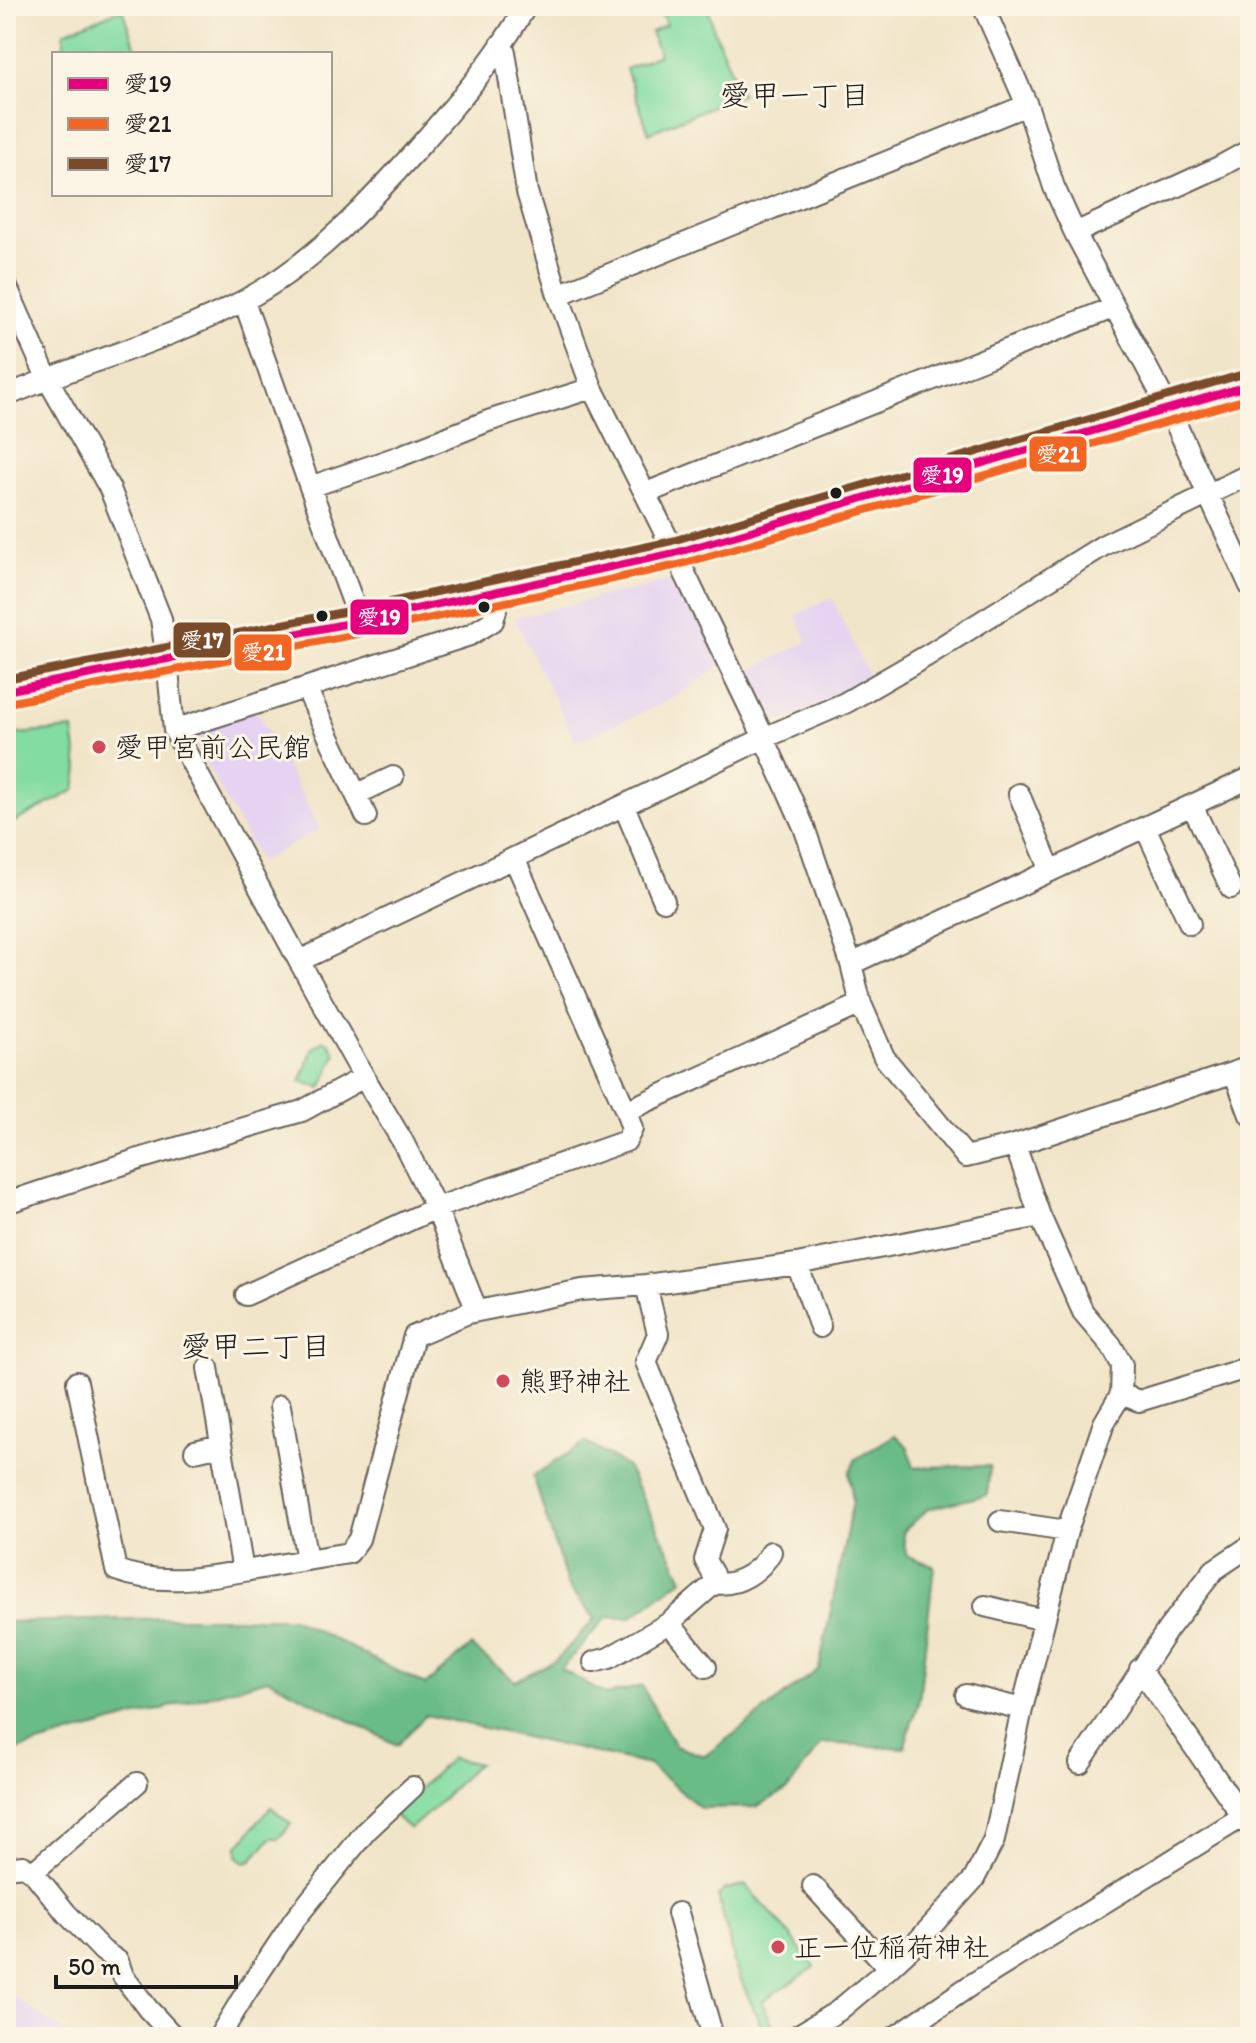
<svg xmlns="http://www.w3.org/2000/svg" width="1256" height="2043" viewBox="0 0 1256 2043" font-family="Itim,'Klee One',sans-serif">
<rect width="100%" height="100%" fill="#fcf5e5"/>
<filter id="ink" filterUnits="userSpaceOnUse"><feTurbulence type="fractalNoise" baseFrequency=".0125" numOctaves="2"/><feDisplacementMap in="SourceGraphic" scale="16" xChannelSelector="R" yChannelSelector="G"/><feConvolveMatrix kernelMatrix="1 2 1 2 8 2 1 2 1" color-interpolation-filters="sRGB"/></filter>
<filter id="wash" filterUnits="userSpaceOnUse"><feTurbulence type="fractalNoise" baseFrequency=".006" numOctaves="4" result="noise"/><feDisplacementMap in="SourceGraphic" scale="32" xChannelSelector="R" yChannelSelector="G"/><feGaussianBlur stdDeviation="1.8" result="paint"/><feColorMatrix in="noise" values="0 0 0 0 0 0 0 0 0 0 0 0 0 0 0 0 0 1.4 0 .05"/><feComposite in="paint" operator="in"/></filter>
<g filter="url(#wash)">
<rect width="100%" height="100%" fill="#f1e5c9"/>
<path fill="#e5d3f1" d="M 680,578 L 724,663 L 673,699 L 581,740 L 575,740 L 514,618 Z
M 832,598 L 869,677 L 839,695 L 786,720 L 769,720 L 747,672 L 808,641 L 795,615 Z
M 256,709 L 320,829 L 260,862 L 193,740 L 197,729 Z
M 6,1991 L 65,2033 L 65,2037 L 6,2037 Z"/>
<path fill="#83dca1" stroke="#507c5e" stroke-width="2" d="M 659,6 L 708,6 L 713,28 L 741,94 L 649,133 L 626,69 L 659,55 L 651,32 L 666,25 Z
M 122,9 L 138,54 L 64,54 L 64,32 Z
M 73,729 L 78,768 L 75,790 L 6,826 L 6,735 Z
M 325,1041 L 330,1044 L 336,1054 L 321,1088 L 301,1081 L 313,1048 Z
M 451,1758 L 479,1764 L 472,1768 L 439,1803 L 410,1829 L 393,1814 Z
M 271,1807 L 291,1824 L 279,1838 L 271,1838 L 252,1860 L 245,1862 L 237,1856 L 237,1847 Z
M 745,1885 L 781,1924 L 815,1967 L 764,2000 L 763,2004 L 776,2031 L 766,2037 L 732,1960 L 734,1959 L 718,1896 L 725,1889 Z"/>
<path fill="#6abc87" stroke="#436c52" stroke-width="2" d="M 895,1435 L 908,1447 L 914,1467 L 990,1466 L 987,1495 L 928,1509 L 903,1532 L 906,1555 L 934,1566 L 919,1700 L 904,1748 L 822,1743 L 787,1790 L 756,1807 L 701,1808 L 649,1765 L 426,1715 L 397,1745 L 268,1679 L 6,1753 L 6,1622 L 171,1618 L 292,1618 L 425,1685 L 471,1646 L 515,1681 L 556,1660 L 595,1619 L 568,1586 L 533,1476 L 586,1442 L 627,1467 L 683,1579 L 630,1618 L 607,1617 L 561,1669 L 606,1695 L 642,1686 L 675,1746 L 705,1756 L 819,1669 L 853,1501 L 849,1473 L 856,1459 Z"/>
</g>
<g filter="url(#ink)">
<g fill="none" stroke-linecap="round" stroke-linejoin="round">
<g stroke="#676259" stroke-width="24">
<path id="minor" d="M 983,6 L 1027,105 L 1054,187 L 1075,233 L 1169,409 L 1250,586
M 501,44 L 505,52 L 527,192 L 558,295 L 592,388 L 675,553 L 764,738 L 804,827 L 851,964 L 861,1004 L 884,1057 L 966,1157 L 1015,1145 L 1250,1067
M 1075,233 L 1219,167 L 1250,150
M 6,285 L 47,378 L 110,489 L 161,619 L 167,660 L 174,730 L 299,961
M 558,295 L 1027,105
M 244,301 L 310,487 L 360,621
M 6,396 C 84,362 167,341 243,301 C 314,264 371,201 424,141 C 461,99 498,55 526,6
M 310,487 L 400,456 L 488,421 L 592,388
M 646,493 L 1115,307
M 306,688 L 366,816
M 174,730 L 470,635 L 493,621 L 496,610 L 493,593
M 357,794 L 393,777
M 1019,794 L 1051,871
M 1192,805 L 1231,888
M 624,806 L 664,901
M 1145,827 L 1190,924
M 851,964 L 1250,778
M 1234,1072 L 1250,1115
M 364,1077 L 403,1142 L 436,1208 L 626,1141 L 632,1129 L 626,1111 L 514,858
M 626,1111 L 861,1004
M 6,1203 L 139,1159 L 302,1111 L 364,1077 L 299,961 L 764,738 L 845,703 L 928,655 L 1104,545 L 1250,474
M 797,1264 L 820,1327
M 646,1285 L 658,1334 L 646,1362 L 715,1529 L 705,1560 L 713,1574 L 715,1583 C 737,1587 761,1571 771,1552
M 246,1295 L 436,1208 L 477,1311
M 208,1368 L 243,1571
M 77,1382 L 116,1570 C 163,1587 208,1577 256,1569 C 287,1563 318,1558 349,1553 L 359,1539 L 414,1336 L 468,1313 L 582,1290 L 646,1285 L 797,1264 L 1040,1216
M 1121,1394 L 1139,1401 L 1250,1367
M 280,1406 L 307,1560
M 195,1451 L 221,1445
M 1000,1521 L 1067,1531
M 985,1606 L 1044,1620
M 594,1662 L 609,1658 L 669,1623
M 706,1667 L 669,1623 L 715,1583
M 1140,1669 L 1250,1827
M 966,1695 L 1022,1709
M 1080,1763 L 1168,1629 L 1214,1570 L 1250,1546
M 6,1868 L 23,1866 L 33,1872 L 66,1913 L 103,1951 L 118,1961 L 123,1976 L 148,2009 L 174,2037
M 33,1872 L 137,1783
M 813,1886 L 889,1968
M 678,1913 L 713,2037
M 219,2037 L 245,1994 L 295,1919 L 366,1831 L 413,1787
M 795,2037 L 838,2011 L 889,1968 L 916,1943 L 974,1879 L 994,1840 L 1022,1709 L 1067,1531 L 1104,1423 L 1121,1394 L 1122,1365 L 1111,1345 L 1083,1312 L 1040,1216 L 1015,1145
M 895,2037 L 971,1985 L 1250,1812"/>
</g>
<g stroke="#676259" stroke-width="28">
<path id="tertiary" d="M 6,691 L 360,621 L 675,553 L 1250,385"/>
</g>
<use href="#minor" stroke="#fff" stroke-width="20"/>
<use href="#tertiary" stroke="#fff" stroke-width="24"/>
<g stroke="#fcf5e5" stroke-width="14">
<path id="bus-1" d="M 6,691 L 360,621 L 675,553 L 1250,385"/>
</g>
<g stroke="#fcf5e5" stroke-width="14">
<path id="bus-2" d="M 8,703 L 362,633 L 678,565 L 1250,398"/>
</g>
<g stroke="#fcf5e5" stroke-width="14">
<path id="bus-3" d="M 6,679 L 358,609 L 672,541 L 1247,373"/>
</g>
<use href="#bus-1" stroke="#e5007d" stroke-width="8"/>
<use href="#bus-2" stroke="#f26522" stroke-width="8"/>
<use href="#bus-3" stroke="#7a4b2a" stroke-width="8"/>
</g>
</g>
<g fill="#1c1c1c" stroke="#fcf5e5" stroke-width="3">
<circle cx="836" cy="493" r="7"/>
<circle cx="484" cy="607" r="7"/>
<circle cx="322" cy="616" r="7"/>
</g>
<g fill="#d1495b" stroke="#fcf5e5" stroke-width="3">
<circle cx="99" cy="747" r="8"/>
<circle cx="503" cy="1381" r="8"/>
<circle cx="778" cy="1947" r="8"/>
</g>
<g text-anchor="middle" dominant-baseline="central" stroke-width="6" stroke-linejoin="round" paint-order="stroke">
<g font-size="28" fill="#1c1c1c" stroke="#fcf5e5" text-anchor="start">
<text x="115" y="747">愛甲宮前公民館</text>
<text x="519" y="1381">熊野神社</text>
<text x="794" y="1947">正一位稲荷神社</text>
</g>
<g font-size="30" fill="#1c1c1c" stroke="#fcf5e5">
<text x="795" y="95">愛甲一丁目</text>
<text x="256" y="1346">愛甲二丁目</text>
</g>
</g>
<g stroke="#fcf5e5" stroke-width="3">
<rect x="1028" y="435" width="60" height="38" rx="8" fill="#f26522"/>
<rect x="912" y="456" width="61" height="38" rx="8" fill="#e5007d"/>
<rect x="349" y="598" width="61" height="38" rx="8" fill="#e5007d"/>
<rect x="172" y="621" width="60" height="38" rx="8" fill="#7a4b2a"/>
<rect x="233" y="633" width="60" height="39" rx="8" fill="#f26522"/>
</g>
<g font-size="22" text-anchor="middle" font-weight="bold" fill="#fff">
<text x="1058" y="462">愛21</text>
<text x="942" y="483">愛19</text>
<text x="379" y="625">愛19</text>
<text x="202" y="648">愛17</text>
<text x="263" y="660">愛21</text>
</g>
<rect width="1256" height="2043" fill="none" stroke="#fcf5e5" stroke-width="32"/>
<rect x="52" y="52" width="280" height="144" fill="#fcf5e5" stroke="#a29e95" stroke-width="2"/>
<rect x="68" y="78" width="40" height="12" fill="#e5007d" stroke="#a29e95" stroke-width="2"/>
<text x="124" y="92" font-size="24" fill="#1c1c1c">愛19</text>
<rect x="68" y="118" width="40" height="12" fill="#f26522" stroke="#a29e95" stroke-width="2"/>
<text x="124" y="132" font-size="24" fill="#1c1c1c">愛21</text>
<rect x="68" y="158" width="40" height="12" fill="#7a4b2a" stroke="#a29e95" stroke-width="2"/>
<text x="124" y="172" font-size="24" fill="#1c1c1c">愛17</text>
<path d="M56 1975v12h180v-12" fill="none" stroke="#1c1c1c" stroke-width="4"/>
<text x="68" y="1975" font-size="24" fill="#1c1c1c" stroke="#fcf5e5" stroke-width="6" paint-order="stroke">50 m</text>
</svg>
